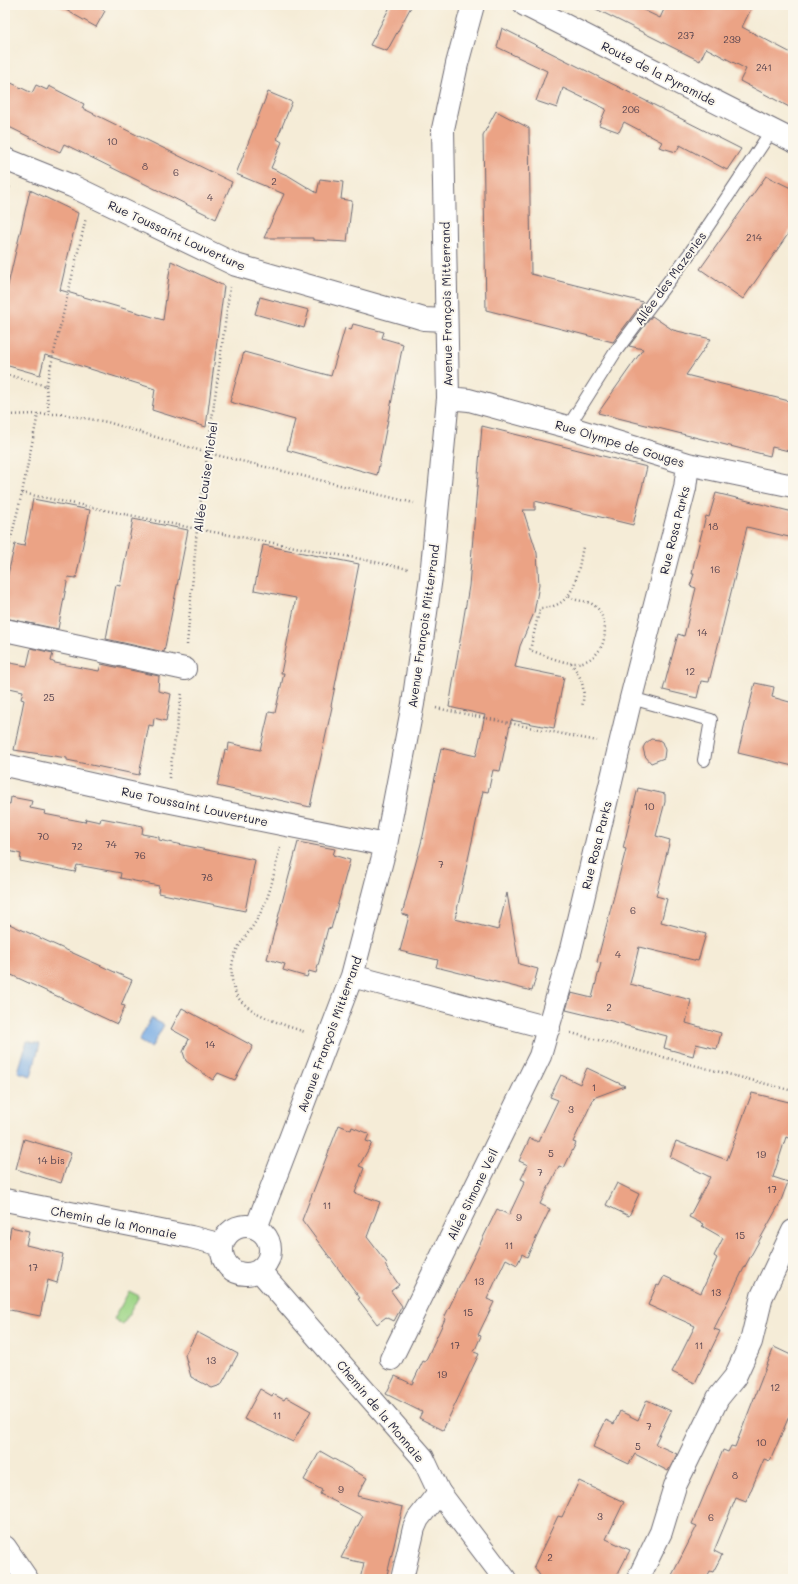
<svg xmlns="http://www.w3.org/2000/svg" width="798" height="1584" viewBox="0 0 798 1584" font-family="Mali,sans-serif">
<rect width="100%" height="100%" fill="#fbf7ec"/>
<filter id="ink" filterUnits="userSpaceOnUse"><feTurbulence type="fractalNoise" baseFrequency=".025" numOctaves="2"/><feDisplacementMap in="SourceGraphic" scale="8" xChannelSelector="R" yChannelSelector="G"/><feConvolveMatrix kernelMatrix="1 2 1 2 8 2 1 2 1" color-interpolation-filters="sRGB"/></filter>
<filter id="wash" filterUnits="userSpaceOnUse"><feTurbulence type="fractalNoise" baseFrequency=".012" numOctaves="4" result="noise"/><feDisplacementMap in="SourceGraphic" scale="16" xChannelSelector="R" yChannelSelector="G"/><feGaussianBlur stdDeviation="0.9" result="paint"/><feColorMatrix in="noise" values="0 0 0 0 0 0 0 0 0 0 0 0 0 0 0 0 0 1.4 0 .05"/><feComposite in="paint" operator="in"/></filter>
<g filter="url(#wash)">
<rect width="100%" height="100%" fill="#f5ecd7"/>
<path fill="#9dd586" stroke="#607c60" d="M 129,1291 L 139,1296 L 123,1325 L 114,1319 Z"/>
<path fill="#77abe4" stroke="#4c6690" d="M 151,1018 L 164,1025 L 151,1048 L 139,1041 Z
M 27,1041 L 40,1044 L 31,1076 L 18,1072 Z"/>
<g id="blocks">
<path fill="#eba385" d="M 57,5 L 95,5 L 105,11 L 96,27 Z
M 391,5 L 412,5 L 387,51 L 370,45 Z
M 588,5 L 633,5 L 660,18 L 666,5 L 753,5 L 742,27 L 793,54 L 793,109 L 740,81 L 746,69 L 706,48 L 700,61 Z
M 502,28 L 575,65 L 741,149 L 727,170 L 680,145 L 676,152 L 659,147 L 662,142 L 624,122 L 619,132 L 599,125 L 606,109 L 563,88 L 557,108 L 536,101 L 547,71 L 497,47 Z
M 5,80 L 32,93 L 36,85 L 47,90 L 49,86 L 84,104 L 82,108 L 232,182 L 216,219 L 64,144 L 60,152 L 5,125 Z
M 268,92 L 292,102 L 277,139 L 282,142 L 271,168 L 289,176 L 317,193 L 320,179 L 343,182 L 341,199 L 352,201 L 347,242 L 313,240 L 313,238 L 264,238 L 284,194 L 236,174 Z
M 496,111 L 529,128 L 531,274 L 643,302 L 613,342 L 486,310 L 483,135 Z
M 766,176 L 793,189 L 793,227 L 743,299 L 700,269 Z
M 30,190 L 78,213 L 60,290 L 163,320 L 171,261 L 224,286 L 206,427 L 152,410 L 155,389 L 45,355 L 40,375 L 5,365 L 5,298 Z
M 260,297 L 309,310 L 304,328 L 255,314 Z
M 652,316 L 673,330 L 711,339 L 686,375 L 793,402 L 793,452 L 772,447 L 770,456 L 598,413 L 643,349 L 629,346 Z
M 353,324 L 384,332 L 382,338 L 403,344 L 377,475 L 287,450 L 295,420 L 230,402 L 244,352 L 331,376 L 345,328 L 351,330 Z
M 482,426 L 647,467 L 633,525 L 535,501 L 535,510 L 523,510 L 537,553 L 539,585 L 534,613 L 520,646 L 515,667 L 564,677 L 554,728 L 511,720 L 500,771 L 493,770 L 488,792 L 483,791 L 455,919 L 498,930 L 507,893 L 519,964 L 538,969 L 532,991 L 436,967 L 438,960 L 400,951 L 409,916 L 402,914 L 423,836 L 441,748 L 476,756 L 485,715 L 449,707 L 469,586 Z
M 716,493 L 793,512 L 793,538 L 747,527 L 709,682 L 701,681 L 697,698 L 663,690 L 678,634 L 684,636 L 696,588 L 690,586 L 694,574 L 692,574 L 694,563 L 706,516 L 709,517 Z
M 33,499 L 90,510 L 76,578 L 68,577 L 58,629 L 5,618 L 5,587 L 15,544 L 24,546 Z
M 133,519 L 188,530 L 164,652 L 106,639 L 116,585 L 120,586 Z
M 263,545 L 359,564 L 331,706 L 332,707 L 310,807 L 217,786 L 225,750 L 228,751 L 229,743 L 260,750 L 269,712 L 275,713 L 284,673 L 281,673 L 296,598 L 254,590 Z
M 31,648 L 53,653 L 51,661 L 55,663 L 99,671 L 101,664 L 159,676 L 158,691 L 171,694 L 166,721 L 154,718 L 153,726 L 149,725 L 139,775 L 67,760 L 67,758 L 14,750 L 24,700 L 21,699 L 23,691 L 5,687 L 5,662 L 27,666 Z
M 755,683 L 774,687 L 772,697 L 793,703 L 793,766 L 738,753 Z
M 651,739 L 659,740 L 662,742 L 665,750 L 664,758 L 651,763 L 645,756 L 643,748 L 645,744 Z
M 638,788 L 665,794 L 665,802 L 656,836 L 670,840 L 656,896 L 667,899 L 661,922 L 706,934 L 698,961 L 639,947 L 630,984 L 691,1000 L 686,1023 L 721,1033 L 717,1049 L 696,1044 L 693,1056 L 664,1048 L 667,1036 L 624,1025 L 624,1024 L 566,1010 L 571,993 L 592,998 L 601,963 L 597,962 L 626,849 L 623,848 Z
M 11,797 L 32,801 L 30,808 L 45,811 L 44,814 L 85,822 L 86,819 L 100,822 L 101,818 L 143,826 L 142,834 L 159,837 L 159,840 L 255,860 L 245,911 L 158,893 L 159,886 L 120,878 L 121,873 L 77,865 L 75,872 L 20,861 L 21,854 L 5,850 L 5,803 L 10,804 Z
M 298,842 L 335,849 L 333,855 L 350,860 L 331,929 L 328,928 L 316,973 L 309,971 L 307,977 L 283,970 L 285,964 L 267,959 Z
M 5,922 L 132,980 L 121,1005 L 125,1006 L 117,1024 L 5,972 Z
M 182,1008 L 253,1046 L 235,1080 L 218,1073 L 213,1080 L 186,1061 L 183,1052 L 189,1039 L 171,1029 Z
M 587,1068 L 625,1086 L 593,1098 L 594,1098 L 573,1142 L 576,1143 L 564,1168 L 559,1166 L 540,1204 L 550,1209 L 527,1257 L 522,1254 L 517,1265 L 506,1259 L 487,1299 L 494,1302 L 478,1335 L 481,1336 L 474,1352 L 479,1354 L 443,1430 L 419,1418 L 422,1412 L 386,1394 L 395,1376 L 412,1384 L 423,1361 L 425,1362 L 445,1319 L 444,1318 L 497,1209 L 509,1215 L 525,1181 L 521,1179 L 528,1165 L 519,1161 L 530,1138 L 538,1142 L 558,1100 L 550,1097 L 561,1075 L 580,1084 Z
M 752,1093 L 793,1103 L 793,1139 L 786,1137 L 773,1177 L 788,1182 L 780,1203 L 743,1270 L 714,1329 L 720,1331 L 695,1383 L 672,1372 L 695,1326 L 648,1305 L 657,1285 L 659,1286 L 664,1276 L 701,1293 L 717,1258 L 714,1256 L 723,1238 L 702,1226 L 703,1224 L 689,1217 L 710,1177 L 670,1157 L 676,1141 L 727,1160 Z
M 339,1125 L 351,1130 L 352,1127 L 369,1134 L 366,1141 L 372,1143 L 359,1166 L 364,1168 L 355,1193 L 380,1202 L 367,1237 L 387,1263 L 385,1265 L 399,1285 L 391,1291 L 402,1306 L 394,1321 L 386,1317 L 377,1324 L 358,1299 L 360,1298 L 302,1220 Z
M 24,1139 L 71,1153 L 61,1183 L 16,1169 Z
M 617,1183 L 639,1194 L 629,1216 L 606,1205 Z
M 11,1227 L 29,1231 L 26,1245 L 63,1254 L 57,1283 L 48,1280 L 40,1316 L 5,1309 L 5,1238 L 9,1238 Z
M 197,1332 L 238,1354 L 221,1385 L 212,1388 L 191,1377 L 185,1355 Z
M 774,1347 L 793,1356 L 793,1407 L 770,1461 L 764,1459 L 746,1502 L 736,1498 L 714,1551 L 722,1555 L 713,1572 L 710,1571 L 706,1579 L 670,1579 L 697,1526 L 692,1524 L 723,1450 L 728,1452 L 731,1446 L 735,1447 Z
M 260,1389 L 272,1396 L 273,1394 L 284,1400 L 286,1397 L 311,1411 L 293,1442 L 244,1419 Z
M 647,1400 L 671,1411 L 655,1444 L 677,1454 L 668,1471 L 635,1454 L 629,1464 L 593,1447 L 606,1420 L 614,1424 L 620,1411 L 638,1420 Z
M 320,1451 L 367,1478 L 357,1496 L 403,1507 L 386,1579 L 360,1579 L 364,1563 L 341,1558 L 363,1516 L 320,1494 L 322,1490 L 304,1480 Z
M 579,1481 L 624,1502 L 606,1539 L 630,1550 L 615,1579 L 542,1579 L 534,1566 L 558,1516 L 562,1517 Z"/>
</g>
</g>
<g filter="url(#ink)">
<use href="#blocks" fill-opacity="0" stroke="#6c6972" stroke-width="1"/>
<g fill="none" stroke-linecap="round" stroke-linejoin="round">
<g stroke="#6c6972" stroke-width="14">
<path id="lane" d="M 568,427 L 616,351 L 690,253 L 772,130
M 631,698 L 711,720 L 704,760"/>
</g>
<g stroke="#6c6972" stroke-width="24">
<path id="street" d="M 5,159 L 72,186 L 236,265 L 414,316 L 424,319 L 446,320
M 448,398 L 469,400 L 568,427 L 688,464 L 793,486
M 5,630 L 185,669
M 5,765 L 166,801 L 386,845
M 352,976 L 549,1028
M 256,1228 L 352,976 L 386,845 L 413,704 L 431,577 L 448,398 L 443,129 L 457,64 L 473,5
M 391,1359 L 540,1056 L 571,949 L 631,698 L 685,488 L 688,464
M 402,1579 L 414,1528 L 418,1519 L 439,1492
M 638,1579 L 661,1532 L 675,1486 L 718,1398 L 735,1377 L 751,1342 L 762,1296 L 793,1231"/>
</g>
<g stroke="#6c6972" stroke-width="24">
<path id="secondary" d="M 525,5 L 793,141
M 5,1200 L 191,1237 L 222,1245
M222 1250a24 24 0 1 1 48 0a24 24 0 1 1-48 0Z
M 259,1270 L 423,1458 L 439,1492 L 505,1579"/>
</g>
<g stroke="#6c6972" stroke-width="24">
<path id="highway" d="M 5,1547 L 27,1579"/>
</g>
<path stroke="#6c6972" stroke-width="2.5" stroke-dasharray="1 3" stroke-linecap="butt" d="M 5,194 L 10,186
M 5,374 L 46,386 L 86,218
M 46,386 L 49,414
M 5,415 L 38,414 L 61,414 L 107,422 L 208,453 L 414,503
M 22,493 L 197,529 L 361,559 L 408,569
M 5,563 L 22,493 L 38,414
M 569,596 C 577,603 588,599 596,607 C 600,610 602,615 603,620 C 610,642 596,665 571,663 C 560,662 541,654 530,650 L 540,608 C 576,608 577,574 583,547
M 187,645 L 197,529 L 230,287
M 571,663 C 582,678 586,688 582,707
M 436,708 L 597,741
M 169,778 L 182,692
M 280,847 C 276,863 272,888 265,903 C 263,908 260,914 257,919 C 251,931 241,940 236,952 C 229,966 230,991 242,1002 C 258,1017 284,1025 305,1032
M 571,1033 L 793,1091"/>
<use href="#lane" stroke="#fff" stroke-width="12"/>
<use href="#street" stroke="#fff" stroke-width="22"/>
<use href="#secondary" stroke="#fff" stroke-width="22"/>
<use href="#highway" stroke="#fff" stroke-width="22"/>
</g>
</g>
<g text-anchor="middle" dominant-baseline="central" stroke-width="4" stroke-linejoin="round" paint-order="stroke">
<g font-size="10" fill="#54424e">
<text x="686" y="35">237</text>
<text x="732" y="39">239</text>
<text x="764" y="67">241</text>
<text x="631" y="109">206</text>
<text x="112" y="141">10</text>
<text x="145" y="166">8</text>
<text x="176" y="172">6</text>
<text x="274" y="181">2</text>
<text x="210" y="197">4</text>
<text x="754" y="237">214</text>
<text x="713" y="526">18</text>
<text x="715" y="569">16</text>
<text x="702" y="632">14</text>
<text x="690" y="671">12</text>
<text x="49" y="697">25</text>
<text x="649" y="806">10</text>
<text x="43" y="836">70</text>
<text x="111" y="844">74</text>
<text x="77" y="846">72</text>
<text x="140" y="855">76</text>
<text x="441" y="864">7</text>
<text x="207" y="877">78</text>
<text x="633" y="910">6</text>
<text x="618" y="954">4</text>
<text x="609" y="1007">2</text>
<text x="210" y="1044">14</text>
<text x="594" y="1087">1</text>
<text x="571" y="1109">3</text>
<text x="551" y="1153">5</text>
<text x="761" y="1154">19</text>
<text x="51" y="1160">14 bis</text>
<text x="540" y="1172">7</text>
<text x="772" y="1189">17</text>
<text x="327" y="1205">11</text>
<text x="519" y="1217">9</text>
<text x="740" y="1235">15</text>
<text x="509" y="1245">11</text>
<text x="33" y="1267">17</text>
<text x="479" y="1281">13</text>
<text x="716" y="1292">13</text>
<text x="468" y="1312">15</text>
<text x="455" y="1345">17</text>
<text x="699" y="1345">11</text>
<text x="211" y="1360">13</text>
<text x="442" y="1374">19</text>
<text x="775" y="1387">12</text>
<text x="277" y="1415">11</text>
<text x="649" y="1426">7</text>
<text x="761" y="1442">10</text>
<text x="638" y="1446">5</text>
<text x="735" y="1475">8</text>
<text x="341" y="1489">9</text>
<text x="600" y="1516">3</text>
<text x="711" y="1517">6</text>
<text x="550" y="1557">2</text>
</g>
<g font-size="12" fill="#22223b" stroke="#fbf7ec">
<text transform="translate(659 73) rotate(27)">Route de la Pyramide</text>
<text transform="translate(177 235) rotate(25)">Rue Toussaint Louverture</text>
<text transform="translate(670 278) rotate(-54)">Allée des Mazeries</text>
<text transform="translate(446 304) rotate(-91)">Avenue François Mitterrand</text>
<text transform="translate(620 443) rotate(17)">Rue Olympe de Gouges</text>
<text transform="translate(205 477) rotate(-82)">Allée Louise Michel</text>
<text transform="translate(674 530) rotate(-76)">Rue Rosa Parks</text>
<text transform="translate(423 626) rotate(-82)">Avenue François Mitterrand</text>
<text transform="translate(195 806) rotate(12)">Rue Toussaint Louverture</text>
<text transform="translate(596 845) rotate(-76)">Rue Rosa Parks</text>
<text transform="translate(329 1034) rotate(-70)">Avenue François Mitterrand</text>
<text transform="translate(472 1194) rotate(-64)">Allée Simone Veil</text>
<text transform="translate(114 1222) rotate(11)">Chemin de la Monnaie</text>
<text transform="translate(381 1411) rotate(50)">Chemin de la Monnaie</text>
</g>
</g>
<rect width="798" height="1584" fill="none" stroke="#fbf7ec" stroke-width="20"/>
</svg>
